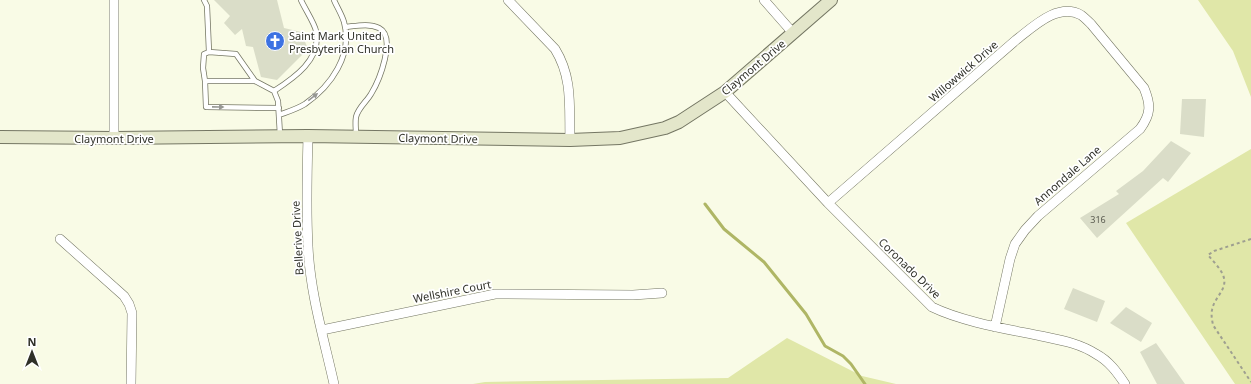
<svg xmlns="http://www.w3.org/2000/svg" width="1251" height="384" viewBox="0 0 1251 384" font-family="'Noto Sans',sans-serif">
<rect width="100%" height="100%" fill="#f9fbe6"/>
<path fill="#e0e7a8" d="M 1198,0 L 1251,0 L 1251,97 L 1233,51 Z
M 1251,149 L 1251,384 L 1235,384 L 1126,223 Z
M 787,338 L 862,376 L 896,384 L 473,384 L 485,382 L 728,378 Z"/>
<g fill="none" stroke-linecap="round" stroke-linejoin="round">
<path stroke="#afb665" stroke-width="3" d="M 705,204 L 724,229 L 764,262 L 806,314 L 825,346 L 843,356 L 851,364 L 865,384"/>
</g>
<path fill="#daddc8" d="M 214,0 L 277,0 L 284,28 L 301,32 L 308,49 L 277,80 L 261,77 L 253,47 L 246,46 L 242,29 L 235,35 L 224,23 L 230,16 Z
M 1182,99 L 1206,99 L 1204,137 L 1180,134 Z
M 1171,141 L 1191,153 L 1168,182 L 1163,178 L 1097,238 L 1080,218 L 1119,194 L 1116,191 L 1143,171 Z
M 1073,288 L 1105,301 L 1097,322 L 1064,309 Z
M 1126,307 L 1152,323 L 1141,342 L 1110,323 Z
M 1156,343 L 1185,384 L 1157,384 L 1140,352 Z"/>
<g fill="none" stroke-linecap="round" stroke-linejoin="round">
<g stroke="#747663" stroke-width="6">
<path id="lane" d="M 204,0 L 207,6 L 209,52
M 345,27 C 356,26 369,23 379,28 C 397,37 379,81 371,94 C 367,101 358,108 356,117 C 355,123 356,129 356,135
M 205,81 L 255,81 L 274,91 L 278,101 L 280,135
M 255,81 L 236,54 L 209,52 L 204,54 L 203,68 L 205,81 L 206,107 L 279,108
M 274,91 C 294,78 322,59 316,31 C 315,24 305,9 301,0
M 279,115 C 287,112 297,109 305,104 C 331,86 353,55 344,22 C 342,15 337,7 334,0"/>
</g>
<g stroke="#747663" stroke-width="10">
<path id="street" d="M 508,0 L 555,49 C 573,78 569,107 570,140
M 764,0 L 793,33
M 725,92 L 828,203 L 932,307 C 963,322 1007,329 1041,336 C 1060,340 1079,343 1096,354 C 1109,361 1117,372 1125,384
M 308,136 C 307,173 306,210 308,246 C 310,293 324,339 334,384
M 114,138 L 114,0
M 828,203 L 1016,40 C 1033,27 1058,2 1081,15 C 1085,18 1088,21 1091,24 L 1144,88 C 1151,105 1151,114 1140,129 L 1038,216 L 1025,230 L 1015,244 L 1010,259 L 995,327
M 60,239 L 124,296 L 129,304 L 132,313 L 131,384
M 322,330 L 495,294 L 633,295 L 662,293"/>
</g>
<g stroke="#747663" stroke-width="14">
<path id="secondary" d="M 0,137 L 114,138 L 308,136 L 570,140 L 620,138 L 665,128 L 679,122 L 725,92 L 831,0"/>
</g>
<path stroke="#9e9f90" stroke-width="2" stroke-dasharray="3 3" stroke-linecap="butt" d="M 1251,239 L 1214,251 L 1208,255 C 1213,261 1220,268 1223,275 C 1229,289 1214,297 1212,310 C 1211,315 1212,320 1213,325 L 1251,382"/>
<use href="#lane" stroke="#fff" stroke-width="4.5"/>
<use href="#street" stroke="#fff" stroke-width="9"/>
<use href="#secondary" stroke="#e3e6ca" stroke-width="12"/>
</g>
<defs><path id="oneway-solid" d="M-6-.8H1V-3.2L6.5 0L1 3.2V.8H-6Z"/></defs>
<g fill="#979894">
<use href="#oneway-solid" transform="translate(313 97) rotate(-38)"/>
<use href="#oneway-solid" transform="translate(218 107) rotate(1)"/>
</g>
<defs>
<g id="church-disc" transform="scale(1)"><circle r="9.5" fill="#3d72e2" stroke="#fff"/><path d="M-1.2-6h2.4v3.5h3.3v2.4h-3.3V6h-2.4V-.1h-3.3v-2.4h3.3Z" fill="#fff"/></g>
</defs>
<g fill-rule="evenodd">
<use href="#church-disc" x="275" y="41"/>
</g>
<g text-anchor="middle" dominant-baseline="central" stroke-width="3.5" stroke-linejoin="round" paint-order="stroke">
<g font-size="9" fill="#5a5b50">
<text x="1098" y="219">316</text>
</g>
<g font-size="11" fill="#2f3028" stroke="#fff" text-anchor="start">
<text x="289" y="35">Saint Mark United<tspan x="289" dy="13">Presbyterian Church</tspan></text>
</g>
<g font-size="11" fill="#2f3028" stroke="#fff">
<text transform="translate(753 67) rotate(-40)">Claymont Drive</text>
<text transform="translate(963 71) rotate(-41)">Willowwick Drive</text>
<text x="114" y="138">Claymont Drive</text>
<text transform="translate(438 138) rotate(1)">Claymont Drive</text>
<text transform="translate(1067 175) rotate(-41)">Annondale Lane</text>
<text transform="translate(297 238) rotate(-93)">Bellerive Drive</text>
<text transform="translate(910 268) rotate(44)">Coronado Drive</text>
<text transform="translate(452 291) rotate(-11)">Wellshire Court</text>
</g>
</g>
<g transform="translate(32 352)" stroke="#ffffff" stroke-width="3" paint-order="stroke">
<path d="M0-3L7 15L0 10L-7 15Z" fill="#2f3028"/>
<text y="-6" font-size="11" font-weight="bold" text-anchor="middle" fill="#2f3028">N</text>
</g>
</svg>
